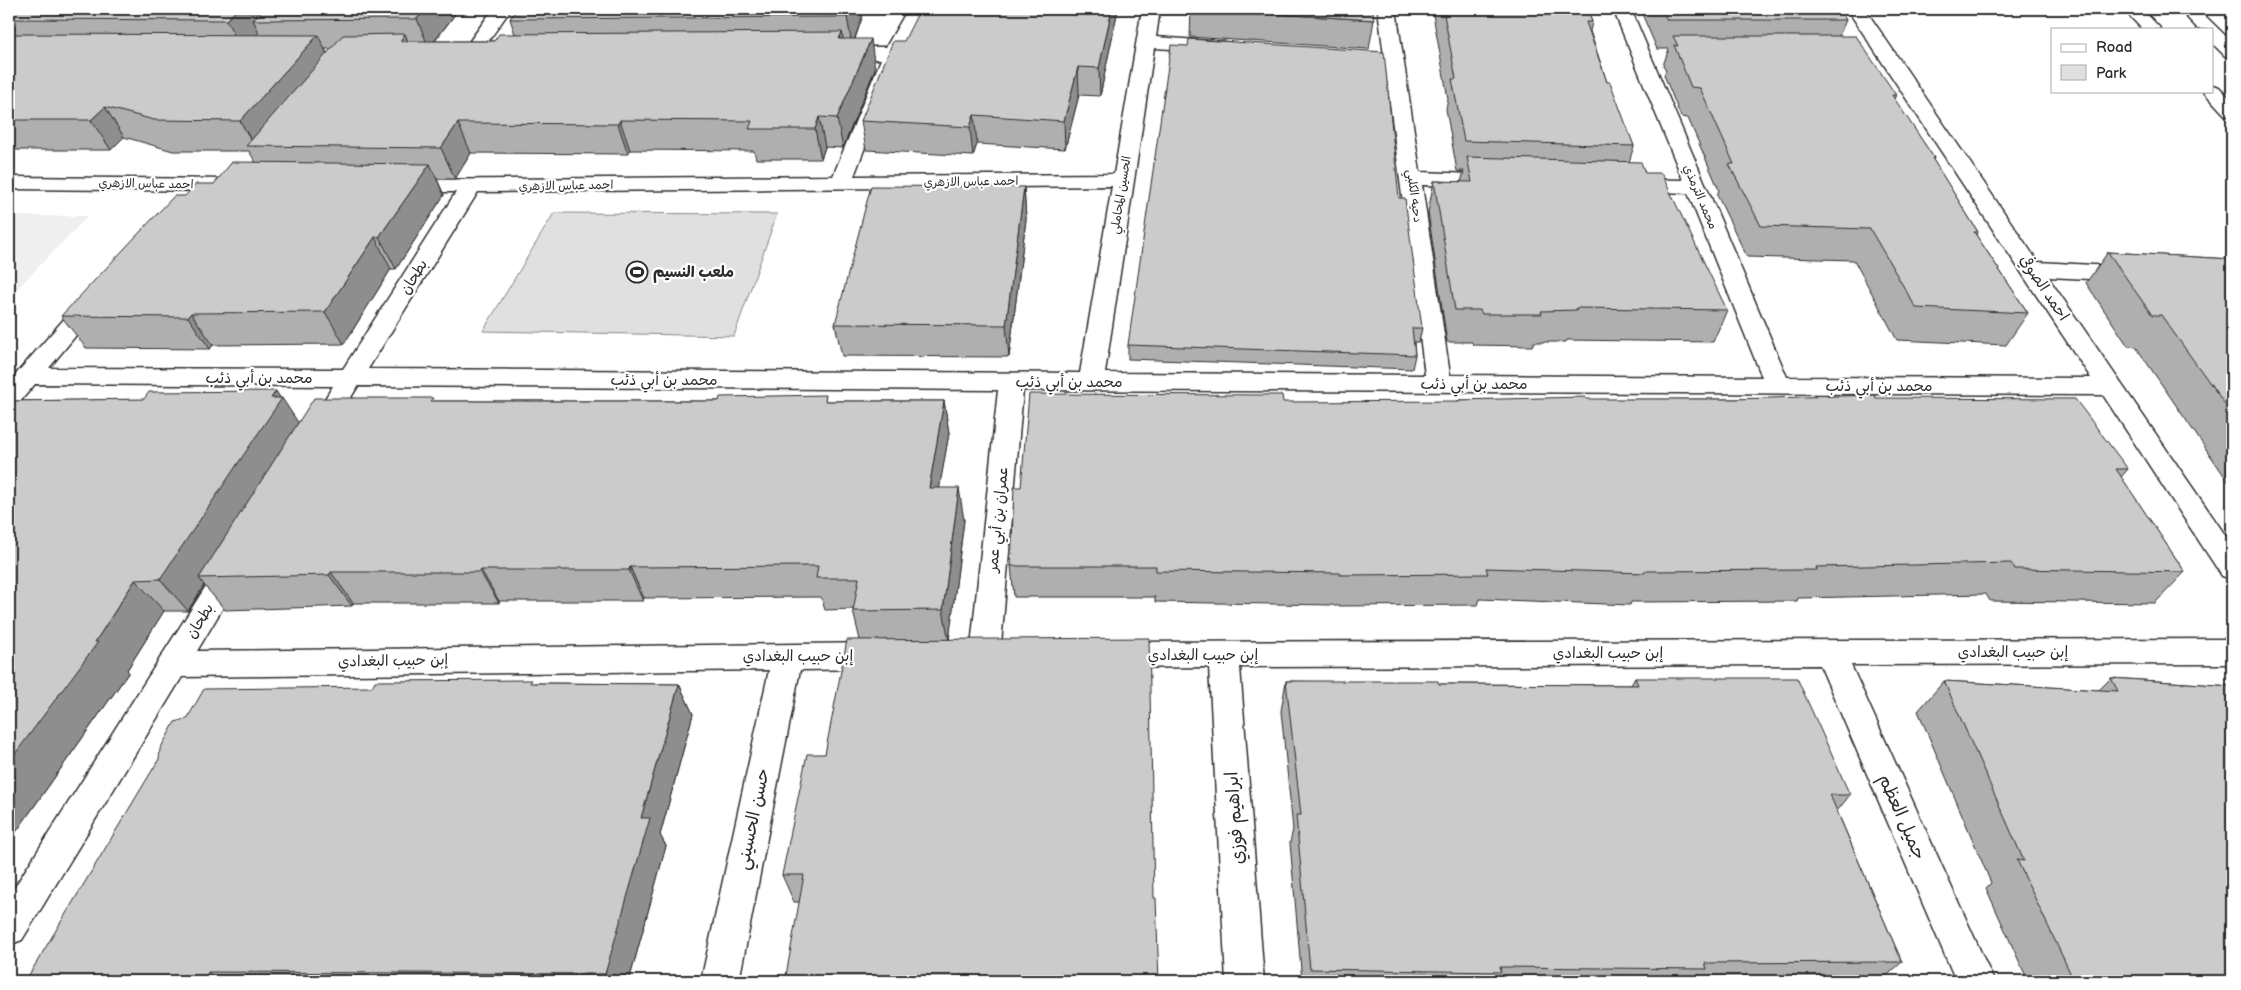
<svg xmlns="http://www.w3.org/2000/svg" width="2241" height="990" viewBox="0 0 2241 990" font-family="'Balsamiq Sans','Playpen Sans Arabic',sans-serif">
<rect width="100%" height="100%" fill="#fff"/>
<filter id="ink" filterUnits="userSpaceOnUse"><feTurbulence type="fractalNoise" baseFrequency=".02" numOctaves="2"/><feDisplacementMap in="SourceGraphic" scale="10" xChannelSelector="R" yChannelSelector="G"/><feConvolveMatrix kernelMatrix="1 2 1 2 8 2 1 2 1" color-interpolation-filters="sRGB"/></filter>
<g filter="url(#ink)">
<path fill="#efefef" d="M 9,216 L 88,216 L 9,297 Z"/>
<path fill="#e0e0e0" stroke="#868686" d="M 554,213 L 777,214 L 734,336 L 483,331 Z"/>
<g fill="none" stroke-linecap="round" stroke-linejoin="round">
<g stroke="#2b2b2b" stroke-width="3">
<path id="minor" d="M 493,9 L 511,9 L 475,60 L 468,62 L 461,60 L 459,56 Z
M 908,9 L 926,9 L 901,53 L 854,176 L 1114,174 L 1142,9 L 1160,9 L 1156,37 L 1225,42 L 1231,43 L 1234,47 L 1231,51 L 1225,52 L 1154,48 L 1105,373 L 1425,375 L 1378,9 L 1396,9 L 1420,172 L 1500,175 L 1507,177 L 1511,181 L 1507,185 L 1500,187 L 1422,185 L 1450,375 L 1762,377 L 1688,193 L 1630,191 L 1623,189 L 1619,185 L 1623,181 L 1630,179 L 1683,180 L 1613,9 L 1631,9 L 1787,377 L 2091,378 L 1847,9 L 1865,9 L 2038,262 L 2130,267 L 2138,269 L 2141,274 L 2138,279 L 2130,281 L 2048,277 L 2232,545 L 2232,579 L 2222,576 L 2103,395 L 1023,390 L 1000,656 L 996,665 L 985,669 L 974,665 L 970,656 L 998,390 L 358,386 L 327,436 L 318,439 L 309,436 L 305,430 L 333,386 L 35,384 L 18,404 L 9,407 L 9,382 L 86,294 L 94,292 L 102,294 L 106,299 L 49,368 L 343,369 L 456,192 L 403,192 L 396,190 L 392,186 L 396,182 L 403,180 L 833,176 L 881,59 L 835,59 L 828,57 L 826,53 L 828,49 L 835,47 L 886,47 ZM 1112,186 L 1080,373 L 368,369 L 478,192 Z
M 2123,9 L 2142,9 L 2161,29 L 2142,29 Z
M 2179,9 L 2198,9 L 2232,42 L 2232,57 L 2225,56 L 2212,43 L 2212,29 L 2198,29 Z
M 2212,85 L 2219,87 L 2232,100 L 2232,117 L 2225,115 L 2203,91 L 2212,91 Z
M 9,177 L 232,179 L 239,181 L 243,185 L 239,189 L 232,191 L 9,189 Z
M 235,553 L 245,556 L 249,564 L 197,651 L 881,643 L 892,647 L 896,656 L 892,665 L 881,669 L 800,670 L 739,981 L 701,981 L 769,670 L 182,677 L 22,940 L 9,945 L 9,896 L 225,556 Z
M 2232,639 L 2232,664 L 1851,665 L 1994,981 L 1956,981 L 1820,665 L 1240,667 L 1264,981 L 1226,981 L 1209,667 L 1112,668 L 1101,664 L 1097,655 L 1101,646 L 1112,642 Z"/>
</g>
<use href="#minor" fill="#fff" fill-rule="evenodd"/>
</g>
<path fill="#afafaf" stroke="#2b2b2b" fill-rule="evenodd" d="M 9,9 L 469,9 L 459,9 L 435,41 L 494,41 L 515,34 L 510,19 L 517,9 L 865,9 L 855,39 L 875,69 L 843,148 L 825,147 L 821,159 L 756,159 L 754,151 L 630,150 L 628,154 L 471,153 L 455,179 L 437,179 L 444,195 L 396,269 L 391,269 L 344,344 L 213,345 L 210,349 L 86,348 L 61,316 L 185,196 L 214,184 L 256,163 L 249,151 L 173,151 L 124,137 L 111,150 L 9,150 ZM 325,49 L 331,49 L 327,53 Z
M 1118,9 L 1100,96 L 1079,95 L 1065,149 L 977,144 L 973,156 L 866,150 L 861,121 L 904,41 Z
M 1191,9 L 1374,20 L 1369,49 L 1190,37 Z
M 1432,9 L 1588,9 L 1592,22 L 1590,31 L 1607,82 L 1634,146 L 1629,162 L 1645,173 L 1727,310 L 1713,342 L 1567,340 L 1566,342 L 1534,342 L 1532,346 L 1473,345 L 1472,342 L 1447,342 L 1428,212 L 1434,181 L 1461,182 L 1464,171 L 1457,171 L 1446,109 L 1448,99 Z
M 1640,9 L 1839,9 L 1846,20 L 1839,36 L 1896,95 L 1894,99 L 1934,158 L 1933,160 L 1978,232 L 1976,235 L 2028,313 L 2006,345 L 1897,340 L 1854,260 L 1747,257 L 1717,195 L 1719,190 L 1688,118 L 1681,117 L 1664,75 L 1666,70 L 1663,65 L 1669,49 L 1657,49 Z
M 1964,9 L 1990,9 L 1989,10 Z
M 2223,9 L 2232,9 L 2232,18 Z
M 1024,187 L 1026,219 L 1009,357 L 842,356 L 835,324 Z
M 1399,198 L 1422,328 L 1419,342 L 1414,342 L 1415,355 L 1412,369 L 1128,359 L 1128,345 Z
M 2108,252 L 2232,259 L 2232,487 L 2136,347 L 2128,346 L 2086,283 Z
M 281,398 L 298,423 L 435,401 L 944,401 L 949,433 L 939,488 L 964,520 L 949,639 L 799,902 L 794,902 L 782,875 L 825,754 L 860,640 L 853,611 L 853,609 L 825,610 L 821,597 L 644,598 L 643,601 L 499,601 L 499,603 L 353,603 L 352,606 L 225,610 L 204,585 L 188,611 L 164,611 L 127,670 L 129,672 L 9,842 L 9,401 Z
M 1876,398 L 2128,469 L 2121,477 L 2185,572 L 2155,603 L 1990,601 L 1986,594 L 1798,598 L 1797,601 L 1631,602 L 1630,605 L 1480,599 L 1478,605 L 1334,606 L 1333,605 L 1155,602 L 1155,597 L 1014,597 L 1011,566 L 1021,487 L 1458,401 L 1459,400 L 1733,399 Z
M 1635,678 L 1850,795 L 1837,811 L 1902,962 L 1881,981 L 1302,981 L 1290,843 L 1293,829 L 1281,711 L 1286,681 L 1439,684 L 1631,685 Z
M 2111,678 L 2232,686 L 2232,981 L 2028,981 L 1986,888 L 1991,883 L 1918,711 L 1944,681 L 2099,690 Z
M 534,683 L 679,684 L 693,714 L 660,835 L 666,846 L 629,981 L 28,981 L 26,980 Z"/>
<path fill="#8e8e8e" stroke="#2b2b2b" d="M 238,9 L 283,9 L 253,20 L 259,32 L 242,49 L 226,20 Z
M 425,9 L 459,9 L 429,48 L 417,19 Z
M 851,9 L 865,9 L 852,46 L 847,17 Z
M 1112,9 L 1118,9 L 1100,96 L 1099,68 Z
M 842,32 L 847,61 L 839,39 Z
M 405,34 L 418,64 L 400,41 Z
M 318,35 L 332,64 L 255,147 L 240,121 Z
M 871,39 L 875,69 L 843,148 L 837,118 Z
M 1078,67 L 1079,95 L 1065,149 L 1064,121 Z
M 105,107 L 124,137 L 111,150 L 91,120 Z
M 974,115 L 977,144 L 973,156 L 970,127 Z
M 819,117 L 825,147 L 821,159 L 815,129 Z
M 620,120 L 630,150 L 628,154 L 618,124 Z
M 458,123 L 471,153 L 455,179 L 441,148 Z
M 430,164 L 444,195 L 396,269 L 379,237 Z
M 1024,187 L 1026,219 L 1009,357 L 1006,325 Z
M 375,237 L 391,269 L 344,344 L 325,312 Z
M 191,313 L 213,345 L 210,349 L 188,317 Z
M 276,391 L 281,399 L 282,398 L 303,430 L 199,578 L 204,585 L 188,611 L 160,579 L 271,398 Z
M 944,401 L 949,433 L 934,520 L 929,488 Z
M 959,488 L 964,520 L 949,641 L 943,610 Z
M 630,567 L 644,598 L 643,601 L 629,570 Z
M 481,570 L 499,601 L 499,603 L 480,572 Z
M 331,572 L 353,603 L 352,606 L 329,575 Z
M 135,580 L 164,611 L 127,670 L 129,672 L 9,842 L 9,762 L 95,642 Z
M 679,684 L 693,714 L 660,835 L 666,846 L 629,981 L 611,981 L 605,974 L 641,818 Z
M 208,972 L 220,981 L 207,981 L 205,980 Z"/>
<path fill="#cbcbcb" stroke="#2b2b2b" d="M 9,9 L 238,9 L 226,20 L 9,19 Z
M 264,9 L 425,9 L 417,19 L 253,20 Z
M 517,9 L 851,9 L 847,17 L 510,19 Z
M 920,9 L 1112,9 L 1099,68 L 1078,67 L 1064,121 L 974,115 L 970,127 L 861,121 L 893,41 L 904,41 Z
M 1196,9 L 1373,9 L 1374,20 Z
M 1443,9 L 1588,9 L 1592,22 L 1586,22 L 1607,82 L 1610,82 L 1634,146 L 1464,141 L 1452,79 L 1456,79 Z
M 1662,9 L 1839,9 L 1846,20 L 1667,20 Z
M 842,32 L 839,39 L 871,39 L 837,118 L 819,117 L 815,129 L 749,129 L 752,121 L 620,120 L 618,124 L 458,123 L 441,148 L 246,146 L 343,35 L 405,34 L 400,41 L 494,41 L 499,34 Z
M 9,34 L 318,35 L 240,121 L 154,120 L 105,107 L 91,120 L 9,120 Z
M 1673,36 L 1856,36 L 1896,95 L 1892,95 L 1934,158 L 1932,158 L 1978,232 L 1974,232 L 2028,313 L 1916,308 L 1870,229 L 1761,226 L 1729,164 L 1734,164 L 1700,88 L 1691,87 L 1674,45 L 1678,46 Z
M 1189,39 L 1384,52 L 1399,198 L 1405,198 L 1422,328 L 1412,328 L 1415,355 L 1128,345 L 1171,45 L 1188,46 Z
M 1467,157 L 1641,162 L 1645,173 L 1661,173 L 1727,310 L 1576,308 L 1577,310 L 1541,311 L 1542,314 L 1482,314 L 1480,310 L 1455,310 L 1434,181 L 1472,182 Z
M 232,162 L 430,164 L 379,237 L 375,237 L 325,312 L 191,313 L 188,317 L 61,316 L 174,196 L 185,196 L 196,184 L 214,184 Z
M 871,186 L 1024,187 L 1006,325 L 835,324 Z
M 2108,252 L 2232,259 L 2232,414 L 2161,315 L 2152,315 Z
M 276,391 L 271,398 L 282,398 L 160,579 L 135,580 L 95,642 L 98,642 L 9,762 L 9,401 L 144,399 L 149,392 Z
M 1029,394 L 1282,395 L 1283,402 L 1459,401 L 1459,400 L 1585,397 L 1586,399 L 1733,399 L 1875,395 L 1876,398 L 2075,399 L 2128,469 L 2116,469 L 2185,572 L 2015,569 L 2011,563 L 1816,567 L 1817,570 L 1644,571 L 1645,573 L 1486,568 L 1488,574 L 1340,575 L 1340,573 L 1156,571 L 1156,566 L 1011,566 L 1014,487 L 1021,487 Z
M 826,395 L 825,401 L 944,401 L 929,488 L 959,488 L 943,610 L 853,611 L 859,578 L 816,578 L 818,566 L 630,567 L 629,570 L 481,570 L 480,572 L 331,572 L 329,575 L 199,578 L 314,398 L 433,398 L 431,401 L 719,401 L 720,397 Z
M 1149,638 L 1154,898 L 1156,898 L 1159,981 L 785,981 L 804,875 L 782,875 L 807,754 L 825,754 L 847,640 Z
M 1635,678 L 1797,678 L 1850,795 L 1830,795 L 1902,962 L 1705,963 L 1707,969 L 1500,967 L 1501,972 L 1310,969 L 1296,815 L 1301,815 L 1286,681 L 1438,681 L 1439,684 L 1638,685 Z
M 2111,678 L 2232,686 L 2232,981 L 2074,981 L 2017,860 L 2024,861 L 1944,681 L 2118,691 Z
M 532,680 L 530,683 L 679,684 L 641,818 L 650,818 L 605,974 L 208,972 L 205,980 L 26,980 L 159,759 L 160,749 L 175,722 L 187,719 L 204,689 L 372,687 L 375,681 Z"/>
</g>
<defs>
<g id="stadium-ring" transform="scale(1.125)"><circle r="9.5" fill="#fff" stroke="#2b2b2b" stroke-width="1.5"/><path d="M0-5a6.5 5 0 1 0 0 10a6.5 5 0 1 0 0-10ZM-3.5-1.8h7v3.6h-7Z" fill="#2b2b2b"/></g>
</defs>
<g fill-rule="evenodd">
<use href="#stadium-ring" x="637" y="272"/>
</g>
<g text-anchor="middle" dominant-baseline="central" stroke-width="4.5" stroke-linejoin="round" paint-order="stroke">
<g font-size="12" fill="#2b2b2b" stroke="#fff">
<text transform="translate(971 182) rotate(-1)">احمد عباس الازهري</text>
<text transform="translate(146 184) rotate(1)">احمد عباس الازهري</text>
<text transform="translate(566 186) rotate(-1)">احمد عباس الازهري</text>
<text transform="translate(1121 195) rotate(-81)">الحسين المحاملي</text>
<text transform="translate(1414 196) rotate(82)">دحيه الكلبي</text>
<text transform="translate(1700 197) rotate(67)">محمد الترمذي</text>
</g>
<g font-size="15" font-weight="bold" fill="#2b2b2b" stroke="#fff" text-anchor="start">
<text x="653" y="272">ملعب النسيم</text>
</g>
<g font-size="15" fill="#2b2b2b" stroke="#fff">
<text transform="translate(414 277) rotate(-58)">بطحان</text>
<text transform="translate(2044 288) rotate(56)">احمد الصوفي</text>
<text x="259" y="378">محمد بن أبي ذئب</text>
<text x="664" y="380">محمد بن أبي ذئب</text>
<text x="1069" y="382">محمد بن أبي ذئب</text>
<text x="1474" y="384">محمد بن أبي ذئب</text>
<text x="1879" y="386">محمد بن أبي ذئب</text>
<text transform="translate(998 519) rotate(-84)">عمران بن أبي عمر</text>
<text transform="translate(200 621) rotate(-58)">بطحان</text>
<text x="2013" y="652">إبن حبيب البغدادي</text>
<text x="1608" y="653">إبن حبيب البغدادي</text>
<text x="1203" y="655">إبن حبيب البغدادي</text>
<text x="798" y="656">إبن حبيب البغدادي</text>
<text transform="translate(393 661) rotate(-1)">إبن حبيب البغدادي</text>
</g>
<g font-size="18" fill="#2b2b2b" stroke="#fff">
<text transform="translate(1902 817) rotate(66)">جميل العظم</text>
<text transform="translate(1235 818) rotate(-94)">ابراهيم فوزي</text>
<text transform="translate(753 819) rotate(-78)">حسن الحسيني</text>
</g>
</g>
<rect width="2241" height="990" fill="none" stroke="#fff" stroke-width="30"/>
<rect x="15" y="15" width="2211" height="960" fill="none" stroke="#2b2b2b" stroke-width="2" filter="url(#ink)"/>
<rect x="2051" y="28" width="162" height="65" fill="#ffffff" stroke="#aaaaaa"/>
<rect x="2061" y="44" width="25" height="8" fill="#ffffff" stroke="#aaaaaa"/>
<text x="2096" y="52" font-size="15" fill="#2b2b2b">Road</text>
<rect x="2061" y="65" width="25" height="15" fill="#e0e0e0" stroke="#aaaaaa"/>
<text x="2096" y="78" font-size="15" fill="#2b2b2b">Park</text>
</svg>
